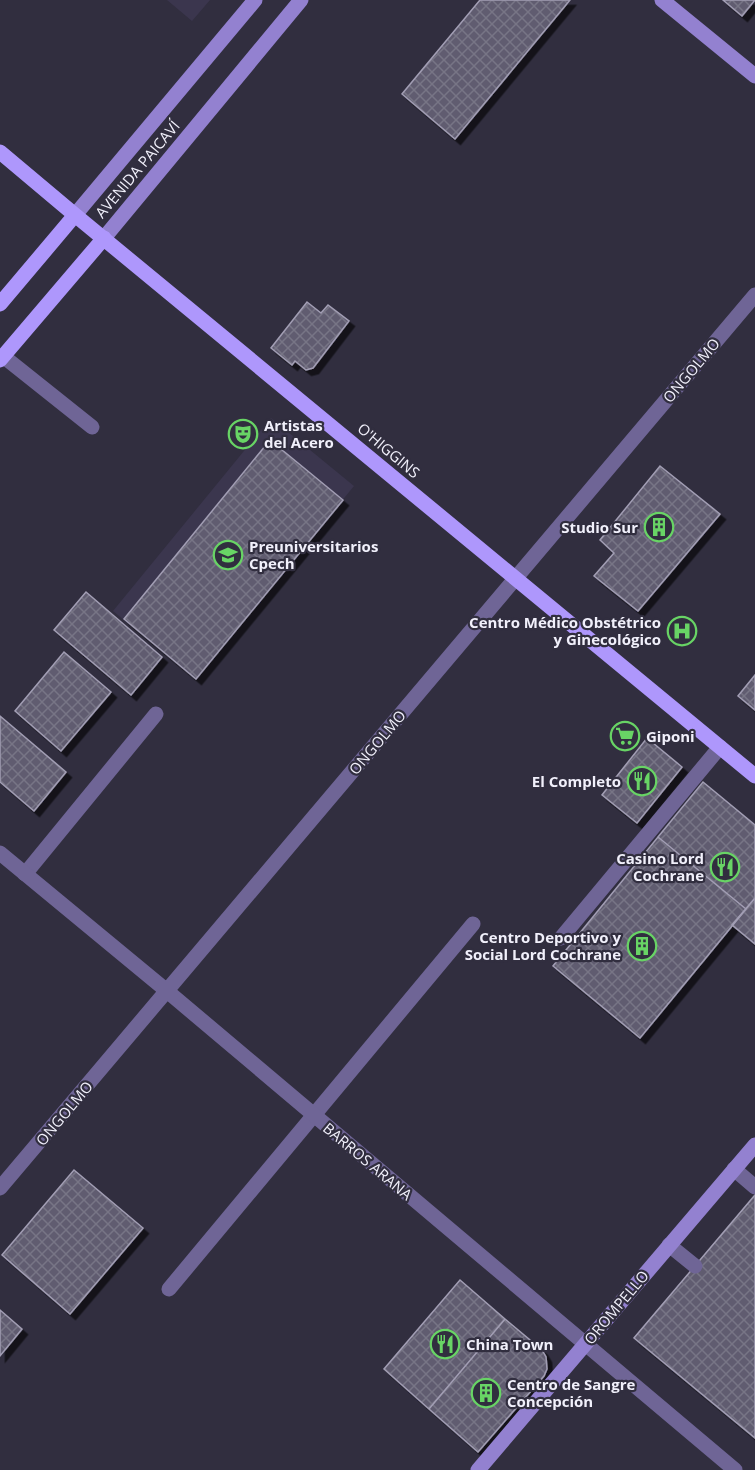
<svg xmlns="http://www.w3.org/2000/svg" width="755" height="1470" viewBox="0 0 755 1470" font-family="'Open Sans',sans-serif">
<defs>
<pattern id="building-cross-hatch" width="8" height="8" patternUnits="userSpaceOnUse" patternTransform="scale(1.5)"><rect width="8" height="8" fill="#605c70"/><path d="M0 0l8 8M0 8l8-8" fill="none" stroke="#777485"/></pattern>
<filter id="shadow"><feDropShadow dx="5.5" dy="5.5" stdDeviation="0" flood-color="#0009"/></filter>
</defs>
<rect width="100%" height="100%" fill="#312e3f"/>
<path fill="#3b364e" d="M 167,0 L 210,0 L 192,21 Z
M 271,418 L 354,486 L 196,679 L 113,611 Z"/>
<path fill="url(#building-cross-hatch)" stroke="#a29eb4" stroke-width="1.5" filter="url(#shadow)" d="M 480,0 L 570,0 L 455,139 L 402,94 Z
M 723,0 L 755,0 L 742,16 Z
M 307,302 L 321,313 L 328,305 L 349,321 L 313,368 L 306,370 L 295,361 L 292,365 L 271,348 Z
M 270,440 L 343,500 L 196,679 L 124,619 Z
M 660,466 L 720,514 L 638,611 L 594,576 L 614,553 L 600,540 Z
M 86,592 L 162,657 L 131,695 L 54,630 Z
M 64,652 L 111,692 L 61,751 L 15,711 Z
M 755,675 L 755,710 L 738,696 Z
M 0,716 L 66,772 L 34,811 L 0,782 Z
M 647,738 L 682,767 L 637,823 L 602,795 Z
M 703,782 L 755,825 L 755,898 L 746,909 L 658,837 Z
M 658,837 L 746,909 L 640,1038 L 553,966 Z
M 755,898 L 755,944 L 732,925 Z
M 74,1170 L 143,1228 L 70,1314 L 2,1255 Z
M 755,1195 L 755,1438 L 634,1338 Z
M 460,1280 L 505,1319 L 429,1409 L 384,1369 Z
M 0,1310 L 22,1329 L 0,1356 Z
M 505,1319 L 542,1350 L 546,1357 L 547,1369 L 544,1376 L 478,1452 L 429,1409 Z"/>
<g fill="none" stroke-linecap="round" stroke-linejoin="round">
<path stroke="#6f6596" stroke-width="15" d="M 3,356 L 92,427
M 25,874 L 156,714
M 561,938 L 720,747
M 734,1169 L 755,1187
M 669,1245 L 695,1266
M 169,1289 L 473,924"/>
<path stroke="#6f6596" stroke-width="15" d="M 0,853 L 167,991 L 735,1470
M 0,1188 L 755,295"/>
<path stroke="#9381d0" stroke-width="15" d="M 662,0 L 755,76
M 75,215 L 255,0
M 104,238 L 301,0
M 478,1470 L 755,1145"/>
<path stroke="#ae97fc" stroke-width="15" d="M 0,152 L 75,215 L 755,776
M 0,304 L 75,215
M 0,360 L 104,238"/>
</g>
<defs>
<g id="theatre-ring" transform="scale(1.5)"><circle r="9.5" fill="#312e3f" stroke="#68d465" stroke-width="1.5"/><path d="M-5-5.5Q0-4 5-5.5V0Q5 5 0 6Q-5 5-5 0ZM-3.3-2.5H-1v1.5H-3.3ZM1-2.5H3.3v1.5H1ZM-2.8 1Q0 5.5 2.8 1Z" fill="#68d465"/></g>
<g id="building-ring" transform="scale(1.5)"><circle r="9.5" fill="#312e3f" stroke="#68d465" stroke-width="1.5"/><path d="M-4-6H4V6H1V3H-1V6H-4ZM-2.5-4.3h1.7v1.8h-1.7ZM.8-4.3h1.7v1.8H.8ZM-2.5-1h1.7V.8h-1.7ZM.8-1h1.7V.8H.8Z" fill="#68d465"/></g>
<g id="university-ring" transform="scale(1.5)"><circle r="9.5" fill="#312e3f" stroke="#68d465" stroke-width="1.5"/><path d="M0-5L7-2L0 1L-7-2ZM-4 1L0 2.5L4 1V4Q0 6-4 4Z" fill="#68d465"/></g>
<g id="hospital-ring" transform="scale(1.5)"><circle r="9.5" fill="#312e3f" stroke="#68d465" stroke-width="1.5"/><path d="M-5-5h3v3.5h4V-5h3V5h-3V1.5h-4V5h-3Z" fill="#68d465"/></g>
<g id="supermarket-ring" transform="scale(1.5)"><circle r="9.5" fill="#312e3f" stroke="#68d465" stroke-width="1.5"/><path d="M-6-5.5h2.5l.6 2H6L4.5 2H-2.5L-4.4-4H-6ZM-1.5 3.2a1.3 1.3 0 1 0 .1 0ZM3 3.2a1.3 1.3 0 1 0 .1 0Z" fill="#68d465"/></g>
<g id="restaurant-ring" transform="scale(1.5)"><circle r="9.5" fill="#312e3f" stroke="#68d465" stroke-width="1.5"/><path d="M-5-6h1v4h1v-4h1v4h1v-4h1v5L-1.5 .5V6h-2V.5L-5-1ZM5-6V6H3V1.5H1.5Q1.5-4 5-6Z" fill="#68d465"/></g>
</defs>
<g fill-rule="evenodd">
<use href="#theatre-ring" x="243" y="434"/>
<use href="#building-ring" x="659" y="527"/>
<use href="#university-ring" x="228" y="555"/>
<use href="#hospital-ring" x="682" y="631"/>
<use href="#supermarket-ring" x="625" y="736"/>
<use href="#restaurant-ring" x="642" y="781"/>
<use href="#restaurant-ring" x="725" y="867"/>
<use href="#building-ring" x="642" y="946"/>
<use href="#restaurant-ring" x="445" y="1344"/>
<use href="#building-ring" x="486" y="1393"/>
</g>
<g text-anchor="middle" dominant-baseline="central" stroke-width="4.5" stroke-linejoin="round" paint-order="stroke">
<g font-size="15" fill="#f1f0fb" stroke="#312e3f">
<text transform="translate(137 169) rotate(-50)">AVENIDA PAICAVÍ</text>
<text transform="translate(691 370) rotate(-50)">ONGOLMO</text>
<text transform="translate(389 450) rotate(40)">O'HIGGINS</text>
<text transform="translate(377 742) rotate(-50)">ONGOLMO</text>
<text transform="translate(64 1113) rotate(-50)">ONGOLMO</text>
<text transform="translate(368 1161) rotate(40)">BARROS ARANA</text>
<text transform="translate(616 1307) rotate(-50)">OROMPELLO</text>
</g>
<g font-size="15" font-weight="bold" fill="#f1f0fb" stroke="#312e3f" text-anchor="start">
<text x="264" y="425">Artistas<tspan x="264" dy="17">del Acero</tspan></text>
<text x="638" y="527" text-anchor="end">Studio Sur</text>
<text x="249" y="546">Preuniversitarios<tspan x="249" dy="17">Cpech</tspan></text>
<text x="661" y="622" text-anchor="end">Centro Médico Obstétrico<tspan x="661" dy="17">y Ginecológico</tspan></text>
<text x="646" y="736">Giponi</text>
<text x="621" y="781" text-anchor="end">El Completo</text>
<text x="704" y="858" text-anchor="end">Casino Lord<tspan x="704" dy="17">Cochrane</tspan></text>
<text x="621" y="937" text-anchor="end">Centro Deportivo y<tspan x="621" dy="17">Social Lord Cochrane</tspan></text>
<text x="466" y="1344">China Town</text>
<text x="507" y="1384">Centro de Sangre<tspan x="507" dy="17">Concepción</tspan></text>
</g>
</g>
</svg>
